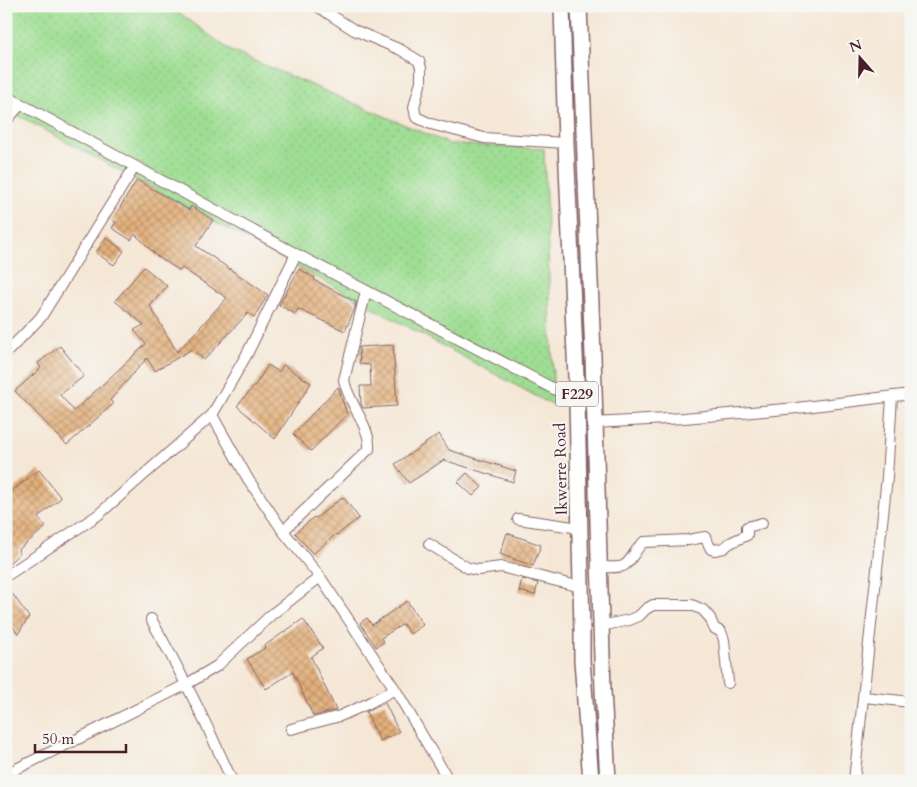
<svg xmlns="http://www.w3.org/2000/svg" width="917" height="787" viewBox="0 0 917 787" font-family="Cardo,serif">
<defs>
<pattern id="grass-dots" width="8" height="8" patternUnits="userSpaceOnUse" patternTransform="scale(1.25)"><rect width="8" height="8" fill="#9ede93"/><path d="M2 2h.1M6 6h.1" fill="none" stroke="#8abe7f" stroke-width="1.8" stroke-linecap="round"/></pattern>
<pattern id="building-cross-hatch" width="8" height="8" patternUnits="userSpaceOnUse" patternTransform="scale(1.25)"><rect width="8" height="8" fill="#e3b17c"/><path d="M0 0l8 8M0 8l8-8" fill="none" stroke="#ba8f66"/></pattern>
</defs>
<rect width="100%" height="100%" fill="#f6f6f2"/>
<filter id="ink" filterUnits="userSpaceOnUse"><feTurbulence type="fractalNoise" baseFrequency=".02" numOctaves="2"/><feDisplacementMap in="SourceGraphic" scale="10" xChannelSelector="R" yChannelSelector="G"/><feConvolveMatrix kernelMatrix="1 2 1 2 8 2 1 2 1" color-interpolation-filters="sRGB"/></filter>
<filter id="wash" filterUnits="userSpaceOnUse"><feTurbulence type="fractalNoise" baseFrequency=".0096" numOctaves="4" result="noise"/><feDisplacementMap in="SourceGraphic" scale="20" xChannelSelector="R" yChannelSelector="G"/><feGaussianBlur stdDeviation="1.12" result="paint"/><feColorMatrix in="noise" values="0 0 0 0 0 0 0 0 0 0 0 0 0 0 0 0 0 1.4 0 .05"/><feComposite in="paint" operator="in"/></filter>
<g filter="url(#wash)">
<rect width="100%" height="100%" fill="#f5e7d6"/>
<path fill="url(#grass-dots)" stroke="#747e5f" d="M 6,6 L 170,6 L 231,51 L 450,144 L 544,149 L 554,406 L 6,109 Z"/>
<g id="blocks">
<path fill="url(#building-cross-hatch)" d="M 137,180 L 189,210 L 191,206 L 213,220 L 196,246 L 268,295 L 254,317 L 248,313 L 204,360 L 192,349 L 155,371 L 147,358 L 110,400 L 113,404 L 67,445 L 15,391 L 41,368 L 38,363 L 60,346 L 84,376 L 60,395 L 74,411 L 146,344 L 134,330 L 144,325 L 115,301 L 144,267 L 167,286 L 150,306 L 177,352 L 227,298 L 182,268 L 180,271 L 157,256 L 135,234 L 131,240 L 112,228 L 116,222 L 112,220 Z
M 106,237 L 124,251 L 114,265 L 96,253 Z
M 299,269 L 315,278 L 314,280 L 356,302 L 355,308 L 345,331 L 298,309 L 295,314 L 279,305 Z
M 393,345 L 397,406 L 363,408 L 361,404 L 360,386 L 371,386 L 370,365 L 360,364 L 359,347 Z
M 268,365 L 279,372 L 283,365 L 311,383 L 275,439 L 237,406 L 256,384 Z
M 338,387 L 347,414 L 311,451 L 293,434 Z
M 439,434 L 449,450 L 516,471 L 513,482 L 444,460 L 409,483 L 395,464 Z
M 39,470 L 61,498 L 38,517 L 46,527 L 18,550 L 20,553 L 6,566 L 6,495 Z
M 467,473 L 482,487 L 473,496 L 458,482 Z
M 343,497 L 359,518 L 337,535 L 336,534 L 313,554 L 295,533 L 314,517 L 316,518 Z
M 507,533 L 541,545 L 533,566 L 500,554 Z
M 522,579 L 538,583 L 535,595 L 519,591 Z
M 6,585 L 29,617 L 18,634 L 6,617 Z
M 407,601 L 423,625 L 410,634 L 403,624 L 381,638 L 384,642 L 376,647 L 360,623 L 367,618 L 372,625 Z
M 303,619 L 323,648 L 311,657 L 336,710 L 313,716 L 293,672 L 266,689 L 247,659 L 265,648 L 264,646 Z
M 385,703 L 399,732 L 380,741 L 366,712 Z"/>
</g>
</g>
<g filter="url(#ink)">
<use href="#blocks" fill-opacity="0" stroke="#866567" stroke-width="1"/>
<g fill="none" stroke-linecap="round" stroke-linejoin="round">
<g stroke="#866567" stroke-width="12">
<path id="minor" d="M 317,6 L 354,30 L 401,50 L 419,61 L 421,68 L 421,81 L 414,107 L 416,117 L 431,124 L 484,138 L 566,143
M 6,96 L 296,254 L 577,401
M 6,121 L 21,104
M 6,353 L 41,317 L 135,166
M 212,415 L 248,479 L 283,531 L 320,577 L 395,689 L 449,781
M 594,423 L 684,418 L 797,408 L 911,394
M 518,519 L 580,528
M 283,531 L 369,449 C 371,427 348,403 344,380 L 366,291
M 429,544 L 468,568 L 478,570 L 501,567 L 581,587
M 599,567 C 606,567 617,568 623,566 C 631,563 636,547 644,542 L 688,540 L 705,537 L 711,549 L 714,550 L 724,548 L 730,543 L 747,535 L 747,527 L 762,523
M 6,576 L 98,515 L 212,415 L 247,354 L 296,254
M 151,619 C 181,672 208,726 232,781
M 601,626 L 629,620 L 639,616 L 646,609 L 653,605 L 692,605 L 703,610 L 710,618 L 714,628 L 721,632 L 724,640 L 728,683
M 864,697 L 911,702
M 291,729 L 340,716 L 367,704 L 395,689
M 6,774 L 94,731 L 187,684 L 217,666 L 271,615 L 320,577
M 854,781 L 887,477 L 892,396"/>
</g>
<g stroke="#866567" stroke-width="18">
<path id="primary" d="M 562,6 L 566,143 L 577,401 L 582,631 L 582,660 L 591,781
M 579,6 L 593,355 L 603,690 L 608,781"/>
</g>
<use href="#minor" stroke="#fff" stroke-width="10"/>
<use href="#primary" stroke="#fff" stroke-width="15"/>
</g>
</g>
<g text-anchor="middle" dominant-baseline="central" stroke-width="4" stroke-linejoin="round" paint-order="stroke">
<rect fill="#f6f6f2" stroke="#7e6067" stroke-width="1" x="556" y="381.5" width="42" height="25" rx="4"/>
<g font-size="15" font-weight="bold" fill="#4a1f2b">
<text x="577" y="394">F229</text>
</g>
<g font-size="16" fill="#4a1f2b" stroke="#f6f6f2">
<text transform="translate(561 469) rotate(-91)">Ikwerre Road</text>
</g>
</g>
<rect width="917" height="787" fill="none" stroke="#f6f6f2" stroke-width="25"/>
<g transform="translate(860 58) rotate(340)" stroke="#f6f6f2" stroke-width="4" paint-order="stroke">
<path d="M0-4L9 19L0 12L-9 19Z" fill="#4a1f2b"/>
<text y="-8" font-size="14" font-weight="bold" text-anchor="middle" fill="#4a1f2b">N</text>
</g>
<path d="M35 744v8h91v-8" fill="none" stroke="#4a1f2b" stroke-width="2.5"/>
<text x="42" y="744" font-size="15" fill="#4a1f2b" stroke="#f6f6f2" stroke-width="4" paint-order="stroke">50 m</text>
</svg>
